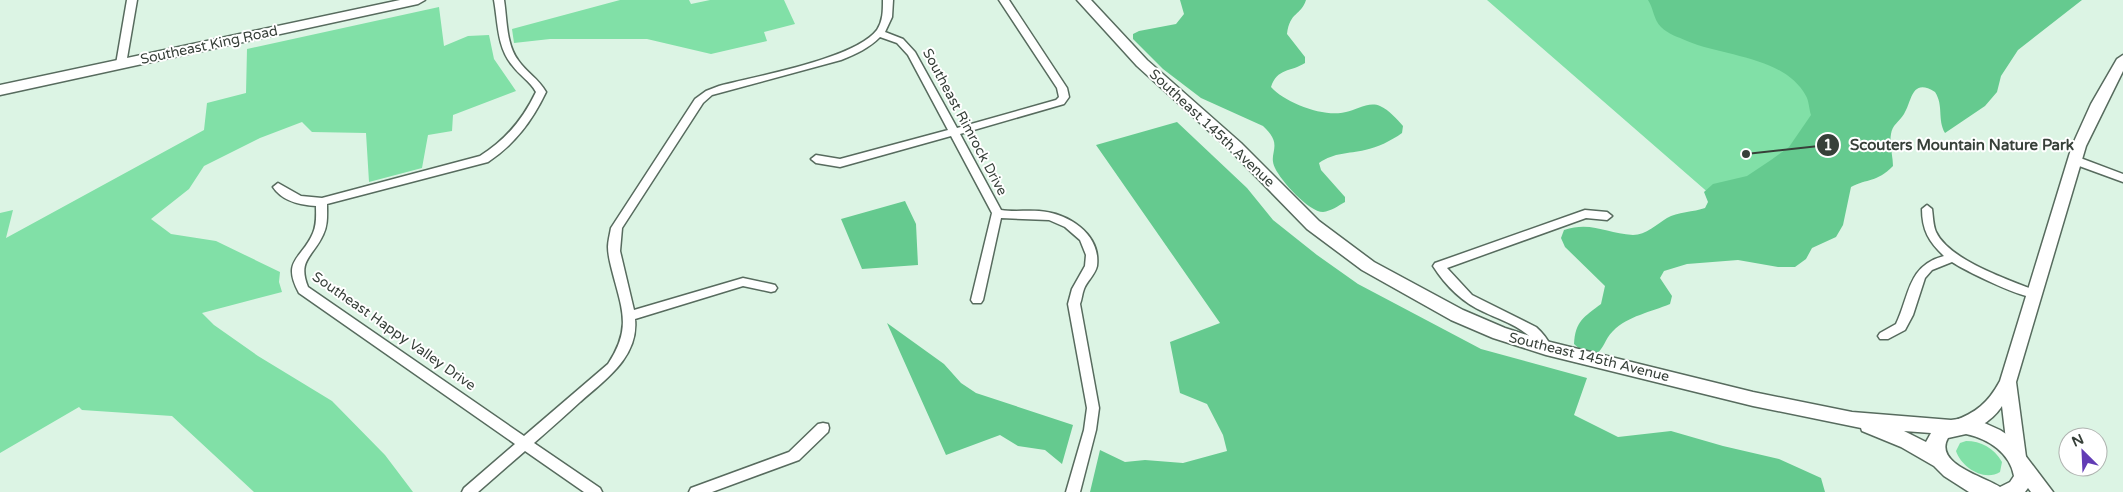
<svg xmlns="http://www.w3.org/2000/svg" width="2123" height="492" viewBox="0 0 2123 492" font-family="'Varela Round',sans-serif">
<rect width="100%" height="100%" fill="#dcf4e4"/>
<path fill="#81e0a7" d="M 620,0 L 689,0 L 691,4 L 710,0 L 784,0 L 795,24 L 764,32 L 767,41 L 711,54 L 647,39 L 550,39 L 514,43 L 512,29 Z
M 1487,0 L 1984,0 L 1742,222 Z
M 439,7 L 444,46 L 468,36 L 489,35 L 494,59 L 516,91 L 453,115 L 452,131 L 428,135 L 422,168 L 369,182 L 366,133 L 312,132 L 302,122 L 260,138 L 204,166 L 189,189 L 151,219 L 171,234 L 216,241 L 280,272 L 279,282 L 282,292 L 202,313 L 214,325 L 258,356 L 332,401 L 385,455 L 413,492 L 254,492 L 172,416 L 82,410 L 79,407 L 0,453 L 0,213 L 13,210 L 6,238 L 204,130 L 207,103 L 246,93 L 247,49 Z
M 1966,441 C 1981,441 1994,448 2002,462 L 2000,472 C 1984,482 1961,467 1956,451 L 1960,443 Z"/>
<path fill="#65ca8f" d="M 1180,0 L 1306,0 C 1301,16 1290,11 1287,34 L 1305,57 L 1305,63 C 1291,72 1277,68 1271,87 C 1285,103 1325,118 1346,112 C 1356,110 1369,101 1380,106 C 1389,110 1397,119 1403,126 L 1402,133 C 1391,141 1378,147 1365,150 C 1348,154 1335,152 1319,163 L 1321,170 L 1345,197 L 1345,202 C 1338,206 1331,211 1323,212 C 1309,212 1281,181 1275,168 C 1267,152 1285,146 1263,126 L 1201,98 L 1163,69 L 1133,39 L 1133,34 L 1139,31 L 1176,24 L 1184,14 Z
M 1648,0 L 2082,0 L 2018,50 L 2001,76 L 1997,92 L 1985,106 L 1945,133 C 1937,119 1944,106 1935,92 C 1911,77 1912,102 1904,114 C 1899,122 1892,125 1891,134 C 1889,144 1893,156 1893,166 C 1876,183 1868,178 1851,187 L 1843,225 L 1836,237 L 1812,248 L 1806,259 L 1795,267 L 1778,267 L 1738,260 L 1687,264 L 1664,271 L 1660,278 L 1672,296 L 1670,304 C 1651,312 1628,316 1613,331 C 1604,340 1605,348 1594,356 L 1583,352 L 1574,344 C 1575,321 1584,317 1601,304 L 1605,286 L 1565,247 L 1561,238 L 1564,230 C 1592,221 1607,234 1633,235 C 1646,235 1657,224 1667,218 C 1677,212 1694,212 1705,208 L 1708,202 L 1704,192 L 1713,184 L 1747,176 L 1771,160 L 1789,147 L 1811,115 C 1809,109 1809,101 1806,96 C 1784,56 1725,57 1687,41 C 1678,37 1668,34 1661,27 C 1653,19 1654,9 1648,0 Z
M 1177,122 L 1247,188 L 1273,220 L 1317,255 L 1358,284 L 1481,349 L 1587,378 L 1574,415 L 1618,437 L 1671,431 L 1723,446 L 1779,459 L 1821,478 L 1825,492 L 1090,492 L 1100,450 L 1125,462 L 1145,460 L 1183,463 L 1227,451 L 1223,435 L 1207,404 L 1180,393 L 1170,342 L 1220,323 L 1096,145 Z
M 905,201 L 916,224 L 918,265 L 862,269 L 841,219 Z
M 887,323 L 944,364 L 961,383 L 976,393 L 1073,425 L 1062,464 L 1045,450 L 1018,446 L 1000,435 L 946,455 Z"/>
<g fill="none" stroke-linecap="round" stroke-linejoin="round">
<g stroke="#576b5e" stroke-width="3">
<path id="minor" d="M 127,0 L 137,0 L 126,64 L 121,67 L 116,64 Z
M 494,0 L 504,0 C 507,19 506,44 518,60 C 526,72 539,79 546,92 C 532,121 515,144 488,162 L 327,204 C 327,215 328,225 323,235 C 313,257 297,260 308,287 L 524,436 L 608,364 C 631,329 623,312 613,274 C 611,266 608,256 608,247 C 608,241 610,234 611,228 L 695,99 L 706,91 L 719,86 C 756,76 855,59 877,30 C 883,21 883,11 883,0 L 893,0 L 892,17 L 885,32 L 903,39 L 915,52 L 957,128 L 1056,100 L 1059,97 L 1057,88 L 999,0 L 1009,0 L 1067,88 L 1069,97 L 1064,104 L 960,134 L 1001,210 C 1014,212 1026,210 1039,211 C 1067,213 1101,233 1097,266 C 1095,275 1087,281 1084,289 C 1082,294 1082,299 1080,304 L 1099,408 L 1096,430 L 1080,492 L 1066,492 L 1084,430 L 1087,408 L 1068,304 L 1072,289 L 1085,266 L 1086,255 L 1080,240 L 1065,227 L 1049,220 L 1001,218 L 983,300 L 981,303 L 973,303 L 971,300 L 992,213 L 951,136 L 840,167 L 816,163 L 811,159 L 816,155 L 840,159 L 948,130 L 908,55 L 897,43 L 880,37 C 869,48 856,54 841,60 L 712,95 L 703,103 L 622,228 L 620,251 L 634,310 L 743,278 L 771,284 L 775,285 L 777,288 L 775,291 L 771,292 L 743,286 L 635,319 C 639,357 605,380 580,402 C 565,416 550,429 534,443 L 600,488 L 602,492 L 584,492 L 525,451 L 478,492 L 462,492 L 464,488 L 515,444 L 299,293 C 281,260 302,259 313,233 C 317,224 316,215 316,206 C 300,205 282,201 273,187 L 278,183 L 301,196 L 322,198 L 480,156 C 506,140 523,119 536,92 C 530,81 519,75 512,65 C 497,47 498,22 494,0 Z
M 2075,156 L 2123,174 L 2123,182 L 2071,163 L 2070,160 Z
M 1927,205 L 1932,209 C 1933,216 1933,225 1936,232 C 1949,260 2009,280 2037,291 L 2039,294 L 2037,297 C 2026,301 1964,270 1952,262 L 1932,270 L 1925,278 L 1913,315 L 1905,330 L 1888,339 L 1880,339 L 1878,336 L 1880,333 L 1896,324 C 1910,295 1907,266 1944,256 C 1929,242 1922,230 1922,209 Z
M 1585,210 L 1607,212 L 1612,216 L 1607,220 L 1586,218 L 1447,268 L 1472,295 L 1536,327 C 1543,333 1548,340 1552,348 L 1550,351 C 1540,355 1536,341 1528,335 C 1515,324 1498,319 1484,312 C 1463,303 1445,285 1433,266 L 1435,263 Z
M 823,423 L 828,424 L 829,428 L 828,432 L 799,460 L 712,492 L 689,492 L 691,488 L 789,452 L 818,424 Z"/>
</g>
<g stroke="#576b5e" stroke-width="3">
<path id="tertiary" d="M 2123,55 L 2123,71 L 2086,146 L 2016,382 L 2026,457 L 2023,462 L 2017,464 L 2011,462 L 2008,457 L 2002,406 C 1993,420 1970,437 1953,431 L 1950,426 L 1953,421 C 1976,413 1988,403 2000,381 L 2072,146 L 2091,104 L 2117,59 Z"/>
</g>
<g stroke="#576b5e" stroke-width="3">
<path id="secondary" d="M 400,0 L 425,0 L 418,4 L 0,95 L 0,85 Z
M 1077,0 L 1091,0 L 1147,60 L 1241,143 L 1319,221 L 1374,262 L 1463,310 L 1505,328 L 1546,341 L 1753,392 L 1852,412 L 1951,420 L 1966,418 L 1980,421 L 2000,430 L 2012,438 L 2053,492 L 2031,492 L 2028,488 L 2025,492 L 1969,492 L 1944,476 L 1934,466 L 1901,447 L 1862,431 L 1861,428 L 1753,406 L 1546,355 L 1493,338 L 1451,320 L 1362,270 L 1307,229 L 1231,151 L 1137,66 ZM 1904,431 L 1931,433 L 1926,442 ZM 1966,434 C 1989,439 2010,453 2014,476 L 2010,482 L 2000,487 C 1986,477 1933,464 1948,438 Z"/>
</g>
<use href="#minor" fill="#fff" fill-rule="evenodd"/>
<use href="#tertiary" fill="#fff" fill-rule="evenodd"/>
<use href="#secondary" fill="#fff" fill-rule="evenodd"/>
</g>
<g text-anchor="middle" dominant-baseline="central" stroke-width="4" stroke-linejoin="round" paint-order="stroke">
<g font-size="14" fill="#374039" stroke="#fff">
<text transform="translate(209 45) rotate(-12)">Southeast King Road</text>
<text transform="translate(965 122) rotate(62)">Southeast Rimrock Drive</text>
<text transform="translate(1212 128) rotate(43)">Southeast 145th Avenue</text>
<text transform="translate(394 331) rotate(35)">Southeast Happy Valley Drive</text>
<text transform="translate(1589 357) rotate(14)">Southeast 145th Avenue</text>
</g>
</g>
<path fill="none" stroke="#374039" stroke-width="2" d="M1746 154L1828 145"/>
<g fill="#374039" stroke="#fff" stroke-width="2">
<circle cx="1746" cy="154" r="5"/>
<circle cx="1828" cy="145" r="12"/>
</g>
<g font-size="15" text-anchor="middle" font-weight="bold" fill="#fff">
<text x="1828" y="150">1</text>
</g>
<g font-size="15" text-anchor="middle" font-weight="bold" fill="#374039" stroke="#fff" stroke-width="4" stroke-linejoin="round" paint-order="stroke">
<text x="1962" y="150">Scouters Mountain Nature Park</text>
</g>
<g transform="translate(2083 452) rotate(336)"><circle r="24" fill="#ffffff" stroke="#afb3b0"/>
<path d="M0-4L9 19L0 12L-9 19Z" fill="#623cb5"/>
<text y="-8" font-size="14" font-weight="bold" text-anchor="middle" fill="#374039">N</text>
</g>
</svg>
